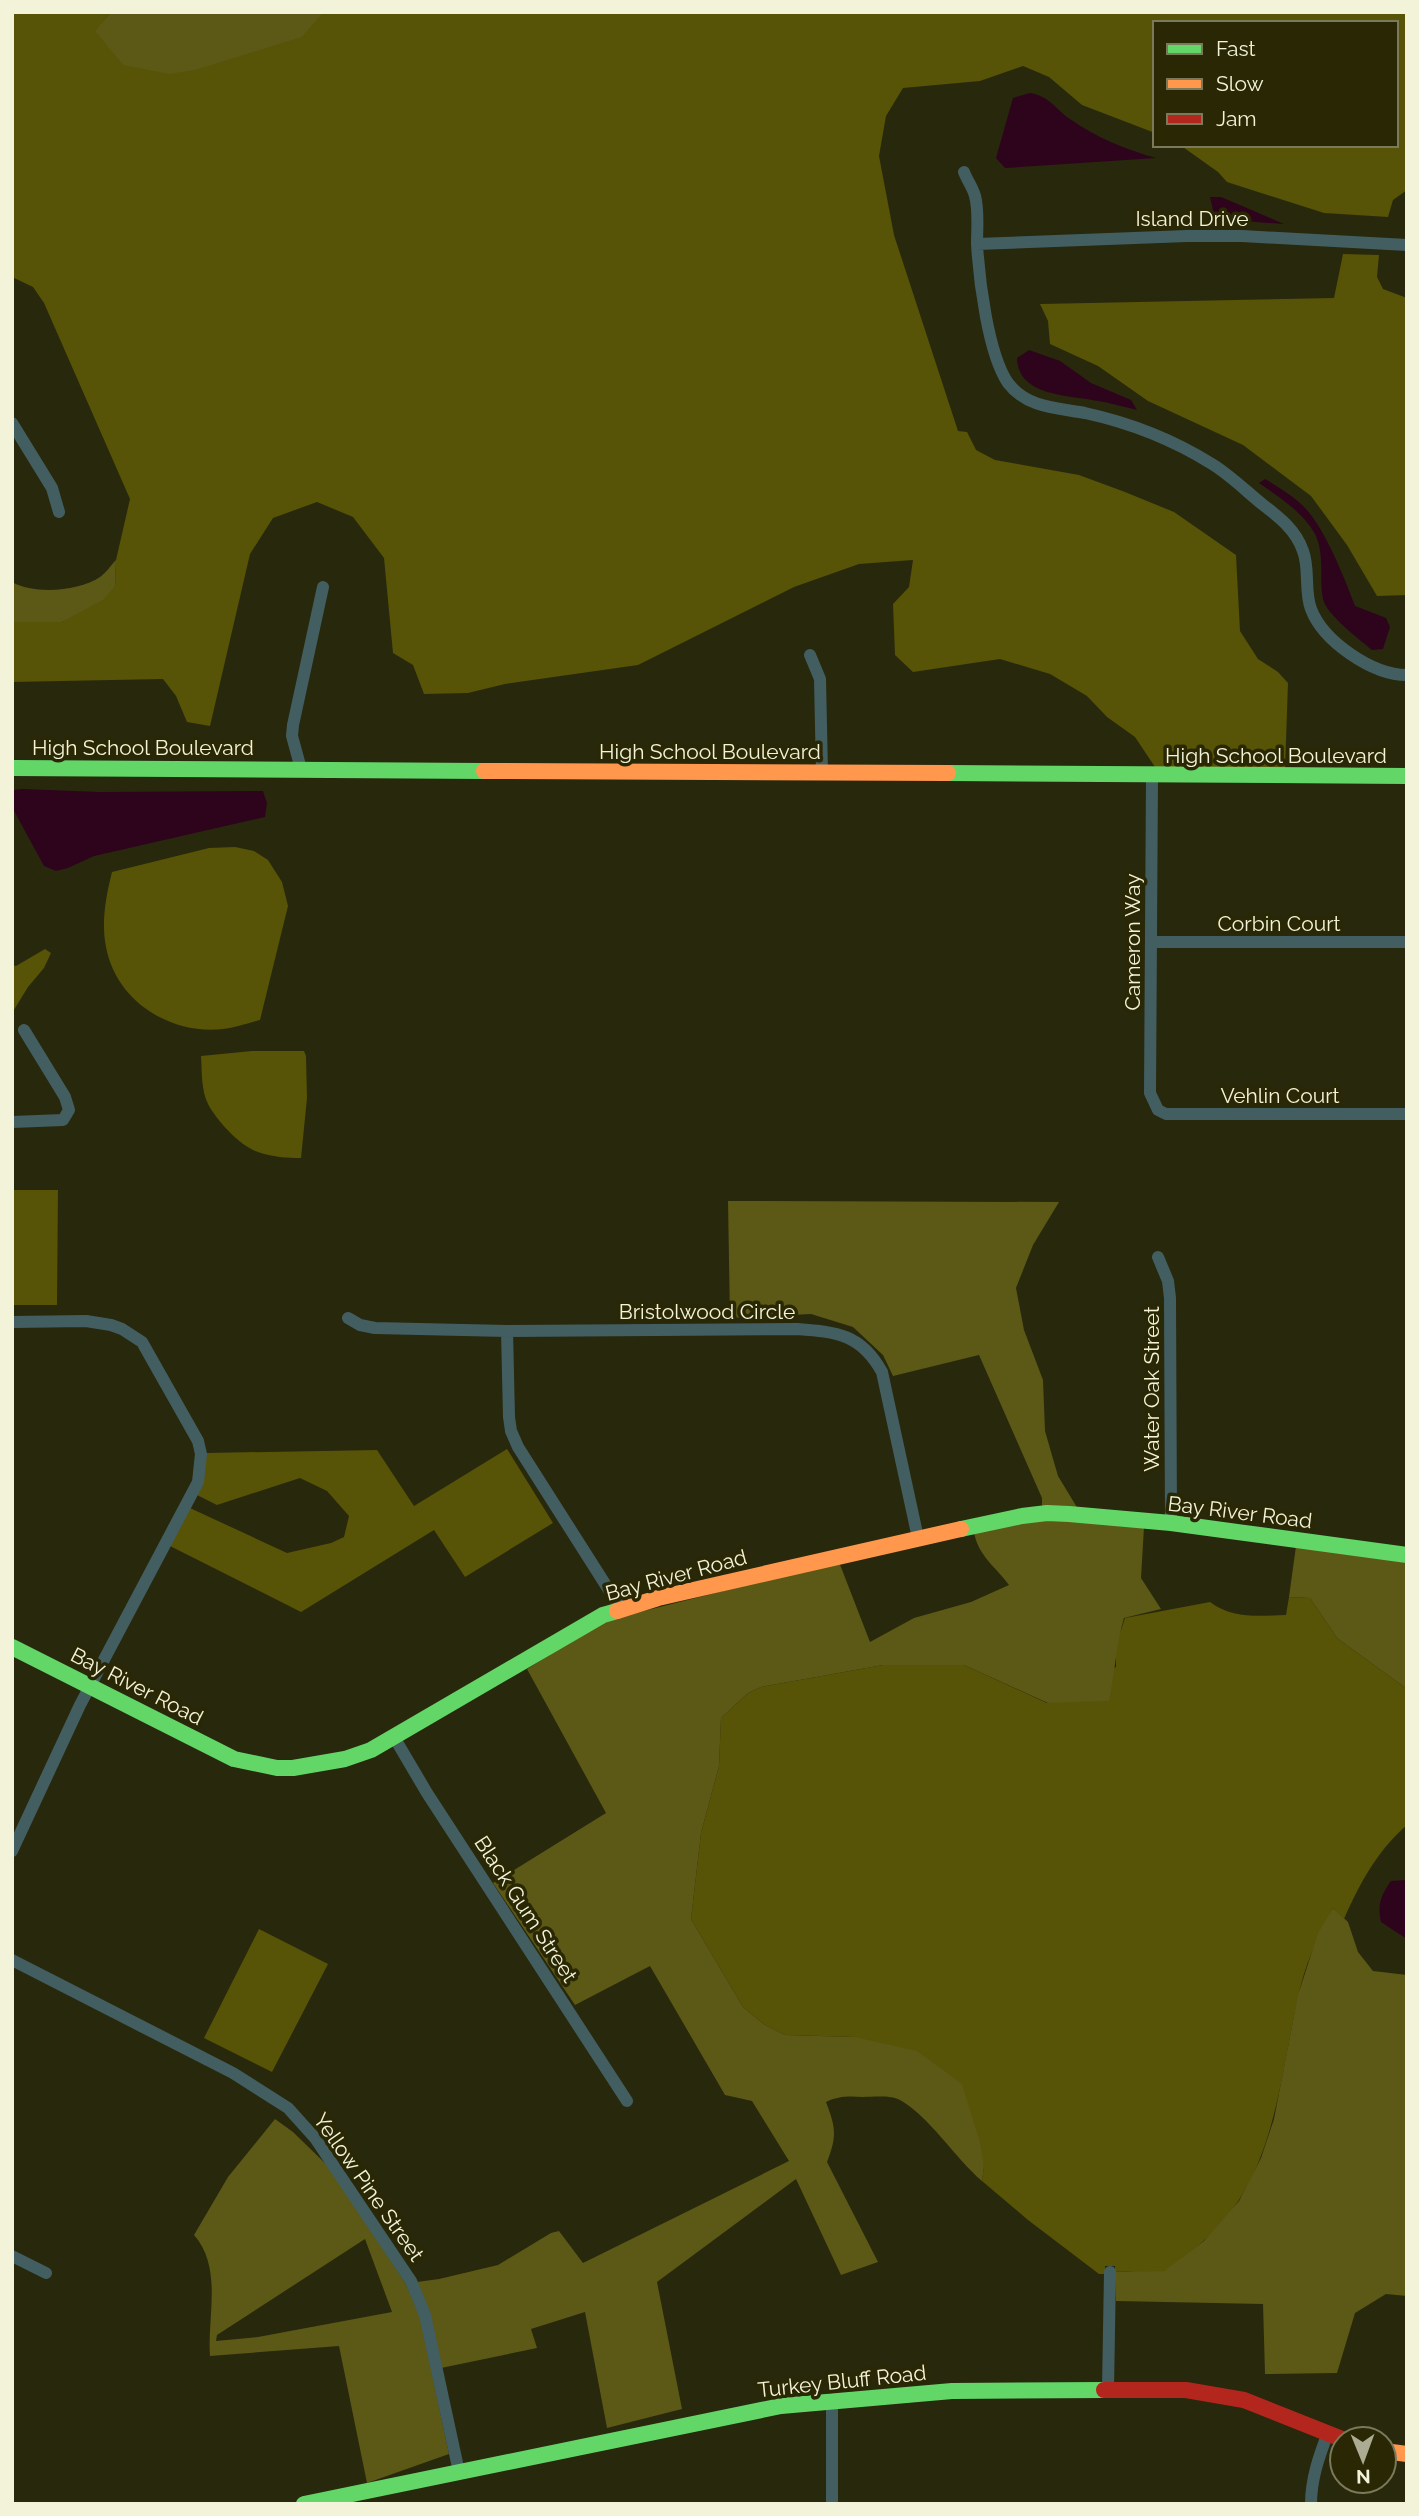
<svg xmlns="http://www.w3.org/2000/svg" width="1419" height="2516" viewBox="0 0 1419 2516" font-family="Raleway,sans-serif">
<rect width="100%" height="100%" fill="#28280d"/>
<path fill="#575307" d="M 12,12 L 111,12 L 96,31 L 321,15 L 321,12 L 1407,12 L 1407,190 L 1393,200 L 1388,217 L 1324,213 L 1227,182 L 1218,172 L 1180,145 L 1396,145 L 1396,23 L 1155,23 L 1155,133 L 1082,105 L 1049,77 L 1023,66 L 980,81 L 903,88 L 886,116 L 879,156 L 894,235 L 958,431 L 967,432 L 976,450 L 995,460 L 1079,475 L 1125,492 L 1174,512 L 1236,555 L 1240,631 L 1258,659 L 1278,672 L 1288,683 L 1285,770 L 1157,770 L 1135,737 L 1107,717 L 1087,696 L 1050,674 L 1000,659 L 913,672 L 895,655 L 893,604 L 909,587 L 913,560 L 859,564 L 794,587 L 638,665 L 505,684 L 468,693 L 424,694 L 413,665 L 393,653 L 384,558 L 353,517 L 317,502 L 273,518 L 250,554 L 210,726 L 187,722 L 176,696 L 163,679 L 12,682 L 12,622 L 62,622 L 115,586 L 116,560 L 130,499 L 44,303 L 33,287 L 12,277 Z
M 1343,254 L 1379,255 L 1377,277 L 1383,289 L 1407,298 L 1407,595 L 1377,596 L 1347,545 L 1311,496 L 1243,445 L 1148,401 L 1098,366 L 1050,344 L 1048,321 L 1040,304 L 1334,298 Z
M 235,847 L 254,851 L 268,860 L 282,882 L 288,906 L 260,1020 C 248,1023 235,1028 223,1029 C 170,1035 116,1001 106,947 C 101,922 106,896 112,872 L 209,848 Z
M 45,949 L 51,953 L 44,968 L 28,987 L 12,1013 L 12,965 L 16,966 Z
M 252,1051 L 304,1051 L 306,1056 L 307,1098 L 301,1158 C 287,1158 272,1157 258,1152 C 240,1146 217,1121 208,1104 C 201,1090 202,1071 201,1056 Z
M 12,1190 L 58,1190 L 57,1305 L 12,1305 Z
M 507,1449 L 553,1523 L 465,1577 L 434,1530 L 301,1612 L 170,1546 L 190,1508 L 287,1553 L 331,1543 L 344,1537 L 349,1516 L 327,1491 L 300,1478 L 217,1505 L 197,1495 L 206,1453 L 377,1450 L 414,1506 Z
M 1289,1597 L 1310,1598 L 1337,1638 L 1407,1689 L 1407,1825 C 1377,1851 1360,1883 1344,1919 L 1333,1908 C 1318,1937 1304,1966 1298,1998 C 1277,2091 1274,2190 1190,2252 C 1182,2257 1172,2269 1164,2271 C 1154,2274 1128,2271 1115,2272 L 1115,2266 L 1105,2266 L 1105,2274 L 1099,2274 L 1028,2220 L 982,2181 L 984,2166 L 855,2037 L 785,2035 L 765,2025 L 743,2007 L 691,1919 L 701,1833 L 719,1766 L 721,1718 L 748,1693 L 761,1687 L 883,1665 L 964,1665 L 1047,1703 L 1116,1667 L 1116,1645 L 1125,1618 L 1210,1602 C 1233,1619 1258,1616 1286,1615 Z
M 259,1929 L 328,1964 L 272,2072 L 204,2038 Z"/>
<path fill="#5c5816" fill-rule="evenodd" d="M 111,12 L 321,12 L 321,15 L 302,37 L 195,70 L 169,74 L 123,65 L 95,31 Z
M 116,560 L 115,586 L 103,600 L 62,622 L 12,622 L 12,582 C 35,595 79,591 100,577 C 106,573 111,565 116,560 Z
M 728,1201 L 1059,1202 L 1033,1245 L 1016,1288 L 1024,1330 L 1043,1380 L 1045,1431 L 1058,1476 L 1078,1509 L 1042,1506 L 1042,1498 L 979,1355 L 893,1376 L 883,1355 L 853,1327 L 811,1314 L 730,1318 Z
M 1047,1519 L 1144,1527 L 1141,1578 L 1161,1609 L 1124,1618 C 1116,1645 1115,1673 1109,1701 L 1048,1703 L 964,1665 L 883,1665 L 761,1687 L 748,1693 L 721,1718 L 719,1766 L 701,1833 L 691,1919 L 743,2007 L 765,2025 L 785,2035 L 855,2037 L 917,2051 L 962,2084 L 980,2142 L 984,2167 L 982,2181 C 956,2159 928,2115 900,2100 C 890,2095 874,2097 863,2097 C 849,2096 838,2096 826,2102 C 836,2128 837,2136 827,2162 L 878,2262 L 841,2275 L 796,2179 L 657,2282 L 682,2409 L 607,2428 L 585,2312 L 531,2329 L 537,2348 L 441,2368 L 417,2282 L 439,2279 L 498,2265 L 551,2233 L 559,2231 L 583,2263 L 789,2161 L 752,2101 L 725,2095 L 650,1966 L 575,2005 L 493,1883 L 606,1813 L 527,1669 L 604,1621 L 839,1562 L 870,1642 L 914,1618 L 971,1602 L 1009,1585 C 996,1567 978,1556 974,1532 Z
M 1296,1546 L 1407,1561 L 1407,1689 L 1337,1638 L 1310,1598 L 1289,1597 Z
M 1333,1908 L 1348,1922 L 1358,1952 L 1373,1971 L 1407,1975 L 1407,2296 L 1386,2294 L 1355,2313 L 1337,2373 L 1265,2374 L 1263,2304 L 1116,2301 L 1115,2272 L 1164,2271 L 1204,2241 L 1239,2201 L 1261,2158 L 1274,2119 L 1298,1995 L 1318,1933 Z
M 275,2119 L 293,2132 L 329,2167 L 406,2284 L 420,2317 L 449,2454 L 367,2483 L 339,2346 L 210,2356 C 207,2317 223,2268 194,2235 L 228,2177 ZM 365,2239 L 392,2312 L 258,2337 L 216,2341 L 217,2335 Z"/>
<path fill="#2d041c" d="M 1030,93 C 1051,97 1054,108 1070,119 C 1095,137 1127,150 1156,158 L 1005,168 L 996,158 L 1013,98 Z
M 1210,197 L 1221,197 L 1284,224 L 1215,219 Z
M 1029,350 L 1060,361 L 1091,383 L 1131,400 L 1137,410 C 1124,407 1111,403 1098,401 C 1070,395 1018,397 1017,358 Z
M 1265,479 C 1277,486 1290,494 1301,504 C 1323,523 1345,579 1355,606 L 1386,618 L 1390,627 L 1383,649 L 1372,650 C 1360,640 1326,614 1323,599 C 1319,578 1325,554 1315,534 C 1302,511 1280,498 1259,483 Z
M 22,789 L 100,792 L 263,791 L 267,803 L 265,817 L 94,856 L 68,868 L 56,871 L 44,866 L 12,807 L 12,790 Z
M 1407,1880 L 1407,1939 L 1381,1922 C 1377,1905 1381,1895 1391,1881 Z"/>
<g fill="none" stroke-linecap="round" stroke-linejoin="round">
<path stroke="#435e61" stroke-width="12" d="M 964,172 C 967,180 973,188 975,196 C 979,210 977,229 977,244 C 979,279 988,354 1008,383 C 1027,408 1057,408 1085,413 C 1131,423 1172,439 1212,464 C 1230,475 1246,491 1262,504 C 1279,517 1296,530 1303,551 C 1310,569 1304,591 1311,609 C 1323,641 1372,675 1407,675
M 977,244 L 1187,236 L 1242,236 L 1407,245
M 12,423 L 52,488 L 59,512
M 810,655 L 820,679 L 822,772
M 301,769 L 292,736 L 293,725 L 323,587
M 1152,776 L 1150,1093 L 1158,1110 L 1166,1114 L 1407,1114
M 1151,942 L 1407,942
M 12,1122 L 63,1120 L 69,1110 L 65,1097 L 24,1030
M 1158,1257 L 1168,1281 L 1170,1298 L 1171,1523
M 348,1318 L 360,1325 L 375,1328 L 507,1331 L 797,1329 C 837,1332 861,1334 882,1372 L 918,1538
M 12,1322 L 86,1321 L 111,1325 L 122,1329 L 142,1342 L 198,1441 L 201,1454 L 198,1482 L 80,1705 L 12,1851
M 507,1331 L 509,1417 L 511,1431 L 518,1447 L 621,1609
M 394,1737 L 427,1793 L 627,2101
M 12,1960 L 233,2073 L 288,2108 L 315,2138 L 411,2281 L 425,2315 L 459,2472
M 12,2256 L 46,2273
M 1108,2389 L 1110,2272
M 832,2504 L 832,2400
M 1311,2504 C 1311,2479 1319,2456 1328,2433"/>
<path stroke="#63d668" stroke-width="16" d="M 12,768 L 484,771
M 948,773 L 1407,776
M 961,1529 L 1022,1516 L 1047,1513 L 1069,1514 L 1171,1523 L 1407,1555
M 12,1647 L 234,1759 L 277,1768 L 293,1768 L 345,1759 L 371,1750 L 603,1615 L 617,1611
M 304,2504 L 781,2406 L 952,2391 L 1104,2390"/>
<path stroke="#ff974d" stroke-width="16" d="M 484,771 L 948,773
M 617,1611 L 658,1598 L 961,1529
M 1384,2451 L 1407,2454"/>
<path stroke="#b3261e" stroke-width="16" d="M 1104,2390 L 1186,2390 L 1244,2400 L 1342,2439"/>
</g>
<g text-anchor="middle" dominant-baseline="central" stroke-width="7" stroke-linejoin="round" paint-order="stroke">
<g font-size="21" fill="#f3f3da" stroke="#2a2804">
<text x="1192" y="218">Island Drive</text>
<text x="143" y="747">High School Boulevard</text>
<text x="710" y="751">High School Boulevard</text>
<text x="1276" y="755">High School Boulevard</text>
<text x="1279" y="923">Corbin Court</text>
<text transform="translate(1132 942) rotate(-90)">Cameron Way</text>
<text x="1280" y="1095">Vehlin Court</text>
<text x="707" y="1311">Bristolwood Circle</text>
<text transform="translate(1151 1389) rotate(-90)">Water Oak Street</text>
<text transform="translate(1240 1512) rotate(7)">Bay River Road</text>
<text transform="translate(676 1575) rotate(-15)">Bay River Road</text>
<text transform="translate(137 1686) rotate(27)">Bay River Road</text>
<text transform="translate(526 1909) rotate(57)">Black Gum Street</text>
<text transform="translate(369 2187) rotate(55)">Yellow Pine Street</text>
<text transform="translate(842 2381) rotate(-6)">Turkey Bluff Road</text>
</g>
</g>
<rect width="1419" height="2516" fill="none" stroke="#f3f3da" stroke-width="28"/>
<rect x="1153" y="21" width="245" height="126" fill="#2a2804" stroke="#7a795a" stroke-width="2"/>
<rect x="1167" y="44" width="35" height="10" fill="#63d668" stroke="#7a795a" stroke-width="2"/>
<text x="1216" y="56" font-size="21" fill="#f3f3da">Fast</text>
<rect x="1167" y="79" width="35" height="10" fill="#ff974d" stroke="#7a795a" stroke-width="2"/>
<text x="1216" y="91" font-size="21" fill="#f3f3da">Slow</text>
<rect x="1167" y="114" width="35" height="10" fill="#b3261e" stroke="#7a795a" stroke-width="2"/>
<text x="1216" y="126" font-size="21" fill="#f3f3da">Jam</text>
<g transform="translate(1363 2460) rotate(179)"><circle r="33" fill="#2a2804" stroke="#7a795a" stroke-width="2"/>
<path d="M0-5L12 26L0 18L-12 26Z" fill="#acac92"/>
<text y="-10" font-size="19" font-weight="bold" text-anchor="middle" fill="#f3f3da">N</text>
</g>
</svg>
